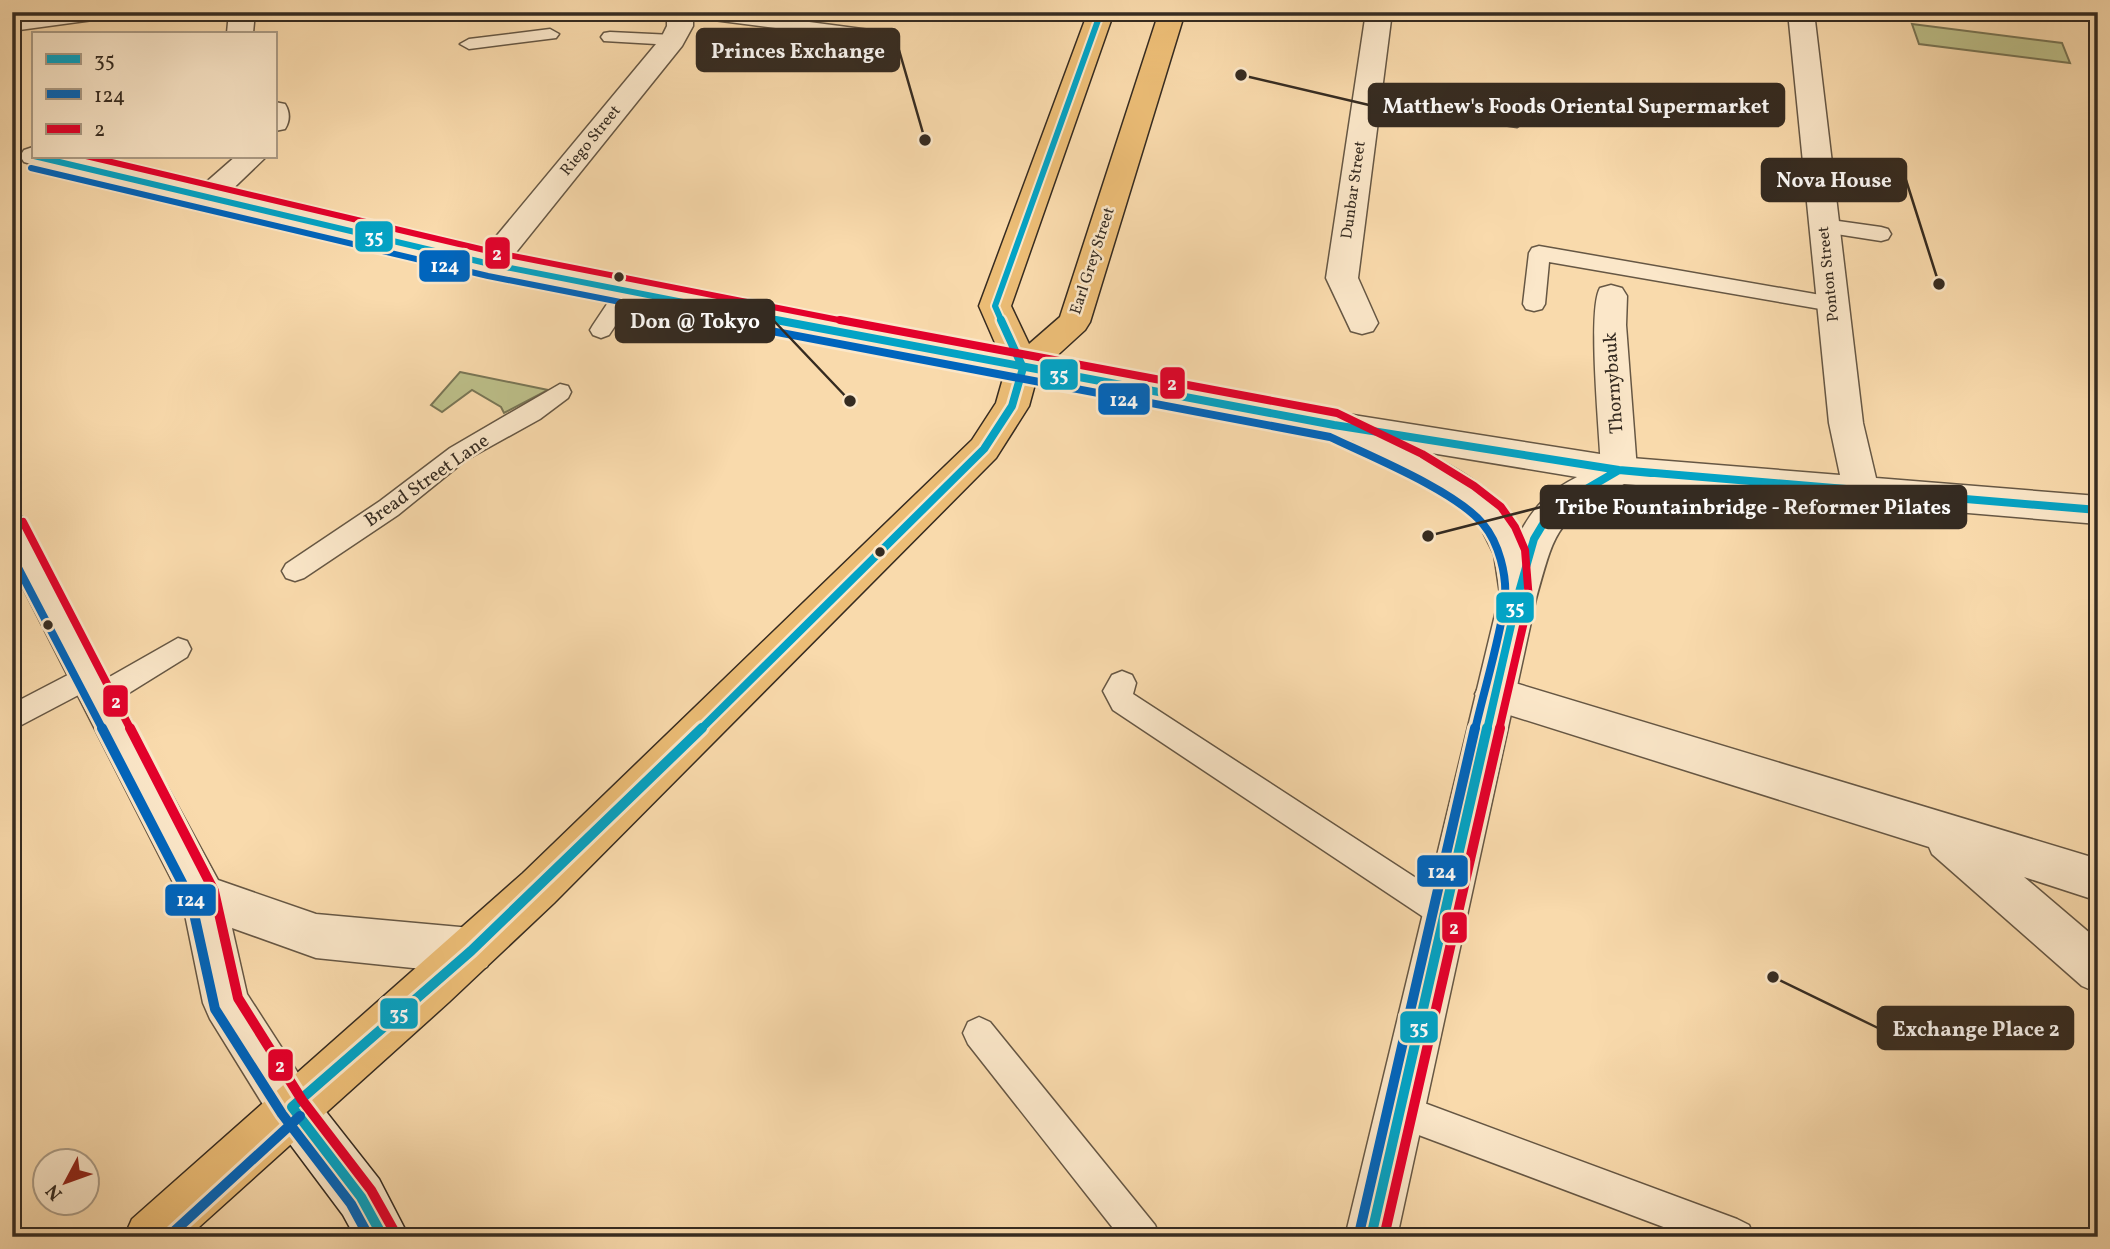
<svg xmlns="http://www.w3.org/2000/svg" width="2110" height="1249" viewBox="0 0 2110 1249" font-family="Vollkorn,serif">
<rect width="100%" height="100%" fill="#f9daac"/>
<filter id="stains"><feTurbulence type="fractalNoise" baseFrequency=".00286" numOctaves="4"/><feColorMatrix values="0 0 0 0 .2 0 0 0 0 .09 0 0 0 0 .02 0 0 0 .5 -.17"/></filter>
<radialGradient id="worn" r=".72"><stop offset=".6" stop-color="#630" stop-opacity="0"/><stop offset="1" stop-color="#630" stop-opacity=".3"/></radialGradient>
<path fill="#bdc08a" stroke="#797656" stroke-width="2" d="M 1912,24 L 2062,43 L 2070,63 L 1919,44 Z
M 460,372 L 548,390 L 504,413 L 501,407 L 472,390 L 442,412 L 431,405 Z"/>
<g fill="none" stroke-linecap="round" stroke-linejoin="round">
<g stroke="#665744" stroke-width="3">
<path id="service" d="M 682,12 L 733,12 L 885,32 L 894,37 L 885,42 L 690,17 Z
M 550,29 L 559,34 L 556,38 L 469,49 L 460,44 L 469,39 Z
M 610,32 L 673,35 L 682,40 L 673,45 L 604,41 L 601,37 L 604,33 Z
M 1525,85 L 1534,91 L 1526,121 L 1517,127 L 1367,104 L 1358,98 L 1367,92 L 1509,114 L 1516,91 Z
M 1824,219 L 1881,227 L 1888,229 L 1891,234 L 1888,239 L 1881,241 L 1817,231 L 1814,226 L 1817,221 Z
M 1539,246 L 1832,297 L 1840,299 L 1843,304 L 1840,309 L 1832,311 L 1549,262 L 1545,304 L 1542,309 L 1534,311 L 1526,309 L 1523,304 L 1529,253 L 1532,248 Z
M 627,284 L 635,286 L 638,291 L 635,296 L 609,335 L 601,338 L 593,335 L 590,330 L 593,325 L 619,286 Z
M 560,384 L 568,386 L 571,392 L 568,398 L 540,419 L 466,460 L 398,515 L 304,578 L 295,581 L 286,578 L 282,571 L 286,564 L 380,501 L 450,448 Z
M 178,638 L 187,641 L 191,649 L 187,657 L 108,706 L 98,710 L 88,706 L 84,698 L 88,690 L 12,730 L 12,704 L 87,665 L 97,669 L 101,677 L 97,684 Z
M 1122,671 L 1132,675 L 1136,683 L 1133,694 L 1456,904 L 1460,914 L 1456,924 L 1445,929 L 1434,924 L 1113,710 L 1103,691 L 1112,675 Z
M 979,1017 L 990,1022 L 1155,1225 L 1160,1237 L 1120,1237 L 968,1044 L 963,1033 L 968,1022 Z
M 1400,1094 L 1737,1219 L 1749,1225 L 1754,1237 L 1690,1237 L 1400,1128 L 1388,1123 L 1383,1111 L 1388,1099 Z"/>
</g>
<g stroke="#665744" stroke-width="3">
<path id="pedestrian" d="M 1495,677 L 2098,859 L 2098,901 L 2024,877 L 2098,940 L 2098,993 L 2082,986 L 1932,854 L 1929,847 L 1481,706 L 1475,694 L 1481,682 Z"/>
</g>
<g stroke="#665744" stroke-width="3">
<path id="minor" d="M 35,12 L 106,12 L 102,17 L 93,20 L 12,31 L 12,15 Z
M 229,12 L 255,12 L 253,33 L 227,33 Z
M 667,12 L 693,12 L 693,26 L 682,46 L 501,271 L 490,274 L 479,271 L 475,264 L 479,257 L 661,38 L 667,26 Z
M 1366,12 L 1392,12 L 1358,278 L 1378,323 L 1373,331 L 1362,334 L 1351,331 L 1326,278 Z
M 275,102 L 285,104 C 290,112 290,121 285,129 L 275,131 Z
M 236,156 L 267,156 L 216,205 L 206,207 L 196,205 L 191,198 L 196,191 Z
M 1611,285 L 1622,288 L 1627,296 L 1626,325 L 1637,470 L 1631,480 L 1619,483 L 1607,480 L 1601,470 C 1600,437 1587,310 1600,288 Z"/>
</g>
<g stroke="#665744" stroke-width="3">
<path id="tertiary" d="M 1788,12 L 1814,12 L 1863,423 L 1876,478 L 2098,496 L 2098,524 L 1624,484 C 1556,523 1557,523 1536,599 L 1397,1237 L 1345,1237 L 1500,594 L 1494,554 L 1481,528 L 1467,514 L 1432,489 L 1359,451 L 1354,441 L 1023,380 L 490,274 L 34,165 L 24,162 L 20,156 L 24,150 L 33,147 L 33,156 L 71,156 L 490,254 L 1023,356 L 1334,412 L 1619,457 L 1840,475 L 1829,423 ZM 1425,452 L 1577,477 C 1551,490 1535,505 1521,531 C 1501,493 1462,471 1425,452 Z
M 12,514 L 25,518 L 101,665 L 218,880 L 316,914 L 471,928 L 487,935 L 494,951 L 487,967 L 471,974 L 316,958 L 232,928 L 247,994 L 309,1090 L 316,1107 L 309,1124 L 292,1131 L 275,1124 L 210,1019 L 203,1003 L 182,900 L 12,566 Z"/>
</g>
<g stroke="#352b21" stroke-width="3">
<path id="secondary" d="M 292,1083 L 309,1090 L 379,1179 L 409,1237 L 355,1237 L 343,1215 L 275,1124 L 268,1107 L 275,1090 Z"/>
</g>
<g stroke="#352b21" stroke-width="3">
<path id="primary" d="M 1088,12 L 1114,12 L 1011,306 L 1029,344 L 1060,317 L 1159,12 L 1185,12 L 1090,322 L 1085,330 L 1038,373 L 1029,406 L 996,458 L 554,903 L 449,1002 L 188,1237 L 124,1237 L 132,1219 L 523,873 L 972,440 L 996,403 L 1006,368 L 979,306 Z"/>
</g>
<use href="#service" fill="#fbe7c9" fill-rule="evenodd"/>
<use href="#pedestrian" fill="#fbe7c9" fill-rule="evenodd"/>
<use href="#minor" fill="#fbe7c9" fill-rule="evenodd"/>
<use href="#tertiary" fill="#fbe7c9" fill-rule="evenodd"/>
<use href="#secondary" fill="#fbe7c9" fill-rule="evenodd"/>
<use href="#primary" fill="#ecbd76" fill-rule="evenodd"/>
<g stroke="#fbe7c9" stroke-width="10">
<path id="bus-1-far2" d="M 34,156 L 490,264 L 785,322
M 1002,322 L 995,306 L 1101,12"/>
</g>
<g stroke="#fbe7c9" stroke-width="13">
<path id="bus-1-far1" d="M 776,320 L 1334,425 L 1619,470 L 2098,510
M 1001,320 L 1023,368
M 700,730 L 984,449 L 1012,406 L 1023,368
M 1487,730 L 1517,599 L 1534,539 L 1546,519 L 1559,505 L 1619,470 L 1651,473"/>
</g>
<g stroke="#fbe7c9" stroke-width="16">
<path id="bus-1" d="M 383,1237 L 361,1197 L 292,1107 L 471,951 L 702,728
M 1371,1237 L 1487,728"/>
</g>
<g stroke="#fbe7c9" stroke-width="10">
<path id="bus-2-far2" d="M 31,168 L 488,276 L 722,322"/>
</g>
<g stroke="#fbe7c9" stroke-width="13">
<path id="bus-2-far1" d="M 713,320 L 1330,437 C 1370,456 1456,491 1483,524 C 1499,543 1507,575 1505,600 C 1500,639 1484,690 1475,730
M 12,556 L 103,730"/>
</g>
<g stroke="#fbe7c9" stroke-width="16">
<path id="bus-2" d="M 102,728 L 191,900 L 215,1009 L 282,1114 L 351,1204 L 369,1237
M 1359,1234 L 1475,728
M 168,1237 L 300,1116"/>
</g>
<g stroke="#fbe7c9" stroke-width="10">
<path id="bus-3-far2" d="M 86,156 L 493,252 L 849,322"/>
</g>
<g stroke="#fbe7c9" stroke-width="13">
<path id="bus-3-far1" d="M 840,320 L 1337,413 L 1422,454 L 1474,486 L 1501,507 L 1515,527 L 1525,550 L 1529,600 L 1499,730
M 23,522 L 131,730"/>
</g>
<g stroke="#fbe7c9" stroke-width="16">
<path id="bus-3" d="M 130,728 L 214,891 L 238,998 L 302,1100 L 371,1190 L 394,1231
M 1384,1237 L 1500,728"/>
</g>
<use href="#bus-1-far2" stroke="#03a3c5" stroke-width="6"/>
<use href="#bus-1-far1" stroke="#03a3c5" stroke-width="8"/>
<use href="#bus-1" stroke="#03a3c5" stroke-width="10"/>
<use href="#bus-2-far2" stroke="#0065bd" stroke-width="6"/>
<use href="#bus-2-far1" stroke="#0065bd" stroke-width="8"/>
<use href="#bus-2" stroke="#0065bd" stroke-width="10"/>
<use href="#bus-3-far2" stroke="#e4002b" stroke-width="6"/>
<use href="#bus-3-far1" stroke="#e4002b" stroke-width="8"/>
<use href="#bus-3" stroke="#e4002b" stroke-width="10"/>
</g>
<g fill="#352b21" stroke="#fbe7c9" stroke-width="2.5">
<circle cx="619" cy="277" r="6"/>
<circle cx="880" cy="552" r="6"/>
<circle cx="48" cy="625" r="6"/>
</g>
<g text-anchor="middle" dominant-baseline="central" stroke-width="5" stroke-linejoin="round" paint-order="stroke">
<g font-size="16" fill="#352b21" stroke="#fbe7c9">
<text transform="translate(591 141) rotate(-51)">Riego Street</text>
<text transform="translate(1354 190) rotate(-82)">Dunbar Street</text>
<text transform="translate(1093 261) rotate(-72)">Earl Grey Street</text>
<text transform="translate(1829 274) rotate(-96)">Ponton Street</text>
</g>
<g font-size="19" fill="#352b21" stroke="#fbe7c9">
<text transform="translate(1614 383) rotate(-94)">Thornybauk</text>
<text transform="translate(427 481) rotate(-35)">Bread Street Lane</text>
</g>
</g>
<path fill="none" stroke="#352b21" stroke-width="2.5" d="M925 140L899 50M1241 75L1369 105M1939 284L1906 180M850 401L774 321M1428 536L1541 507M1773 977L1878 1028"/>
<g fill="#352b21" stroke="#fbe7c9" stroke-width="2.5">
<circle cx="925" cy="140" r="7"/>
<circle cx="1241" cy="75" r="7"/>
<circle cx="1939" cy="284" r="7"/>
<circle cx="850" cy="401" r="7"/>
<circle cx="1428" cy="536" r="7"/>
<circle cx="1773" cy="977" r="7"/>
</g>
<g fill="#352b21" stroke="#352b21" stroke-width="2.5">
<rect x="697" y="29" width="202" height="42" rx="7"/>
<rect x="1369" y="84" width="415" height="42" rx="7"/>
<rect x="1762" y="159" width="144" height="42" rx="7"/>
<rect x="616" y="300" width="158" height="42" rx="7"/>
<rect x="1541" y="486" width="425" height="42" rx="7"/>
<rect x="1878" y="1007" width="195" height="42" rx="7"/>
</g>
<g font-size="21" text-anchor="middle" font-weight="bold" fill="#fff">
<text x="798" y="58">Princes Exchange</text>
<text x="1576" y="113">Matthew's Foods Oriental Supermarket</text>
<text x="1834" y="187">Nova House</text>
<text x="695" y="328">Don @ Tokyo</text>
<text x="1753" y="514">Tribe Fountainbridge - Reformer Pilates</text>
<text x="1976" y="1036">Exchange Place 2</text>
</g>
<g stroke="#fbe7c9" stroke-width="2.5">
<rect x="354" y="220" width="40" height="33" rx="7" fill="#03a3c5"/>
<rect x="484" y="236" width="27" height="34" rx="7" fill="#e4002b"/>
<rect x="418" y="249" width="53" height="34" rx="7" fill="#0065bd"/>
<rect x="1039" y="358" width="40" height="33" rx="7" fill="#03a3c5"/>
<rect x="1159" y="366" width="27" height="34" rx="7" fill="#e4002b"/>
<rect x="1097" y="382" width="54" height="34" rx="7" fill="#0065bd"/>
<rect x="1495" y="591" width="40" height="33" rx="7" fill="#03a3c5"/>
<rect x="102" y="684" width="27" height="34" rx="7" fill="#e4002b"/>
<rect x="1416" y="854" width="53" height="34" rx="7" fill="#0065bd"/>
<rect x="164" y="883" width="53" height="34" rx="7" fill="#0065bd"/>
<rect x="1441" y="911" width="27" height="33" rx="7" fill="#e4002b"/>
<rect x="379" y="997" width="40" height="33" rx="7" fill="#03a3c5"/>
<rect x="1399" y="1010" width="40" height="34" rx="7" fill="#03a3c5"/>
<rect x="267" y="1048" width="27" height="34" rx="7" fill="#e4002b"/>
</g>
<g font-size="19" text-anchor="middle" font-weight="bold" fill="#fff">
<text x="374" y="243">35</text>
<text x="497" y="260">2</text>
<text x="445" y="272">124</text>
<text x="1059" y="381">35</text>
<text x="1172" y="390">2</text>
<text x="1124" y="406">124</text>
<text x="1515" y="614">35</text>
<text x="116" y="708">2</text>
<text x="1442" y="878">124</text>
<text x="191" y="906">124</text>
<text x="1454" y="934">2</text>
<text x="399" y="1020">35</text>
<text x="1419" y="1034">35</text>
<text x="280" y="1072">2</text>
</g>
<rect width="2110" height="1249" fill="none" stroke="#f9daac" stroke-width="42"/>
<rect x="14" y="14" width="2082" height="1221" fill="none" stroke="#352b21" stroke-width="3.5"/>
<rect x="21" y="21" width="2068" height="1207" fill="none" stroke="#352b21" stroke-width="2"/>
<rect x="32" y="32" width="245" height="126" fill="#fbe7c9" stroke="#ac9c86" stroke-width="2"/>
<rect x="46" y="54" width="35" height="10" fill="#03a3c5" stroke="#ac9c86" stroke-width="2"/>
<text x="94" y="66" font-size="21" fill="#352b21">35</text>
<rect x="46" y="89" width="35" height="10" fill="#0065bd" stroke="#ac9c86" stroke-width="2"/>
<text x="94" y="102" font-size="21" fill="#352b21">124</text>
<rect x="46" y="124" width="35" height="10" fill="#e4002b" stroke="#ac9c86" stroke-width="2"/>
<text x="94" y="136" font-size="21" fill="#352b21">2</text>
<g transform="translate(66 1182) rotate(229)"><circle r="33" fill="#fbe7c9" stroke="#ac9c86" stroke-width="2"/>
<path d="M0-5L12 26L0 18L-12 26Z" fill="#8f2418"/>
<text y="-10" font-size="19" font-weight="bold" text-anchor="middle" fill="#352b21">N</text>
</g>
<rect width="100%" height="100%" filter="url(#stains)"/>
<rect width="100%" height="100%" fill="url(#worn)"/>
</svg>
